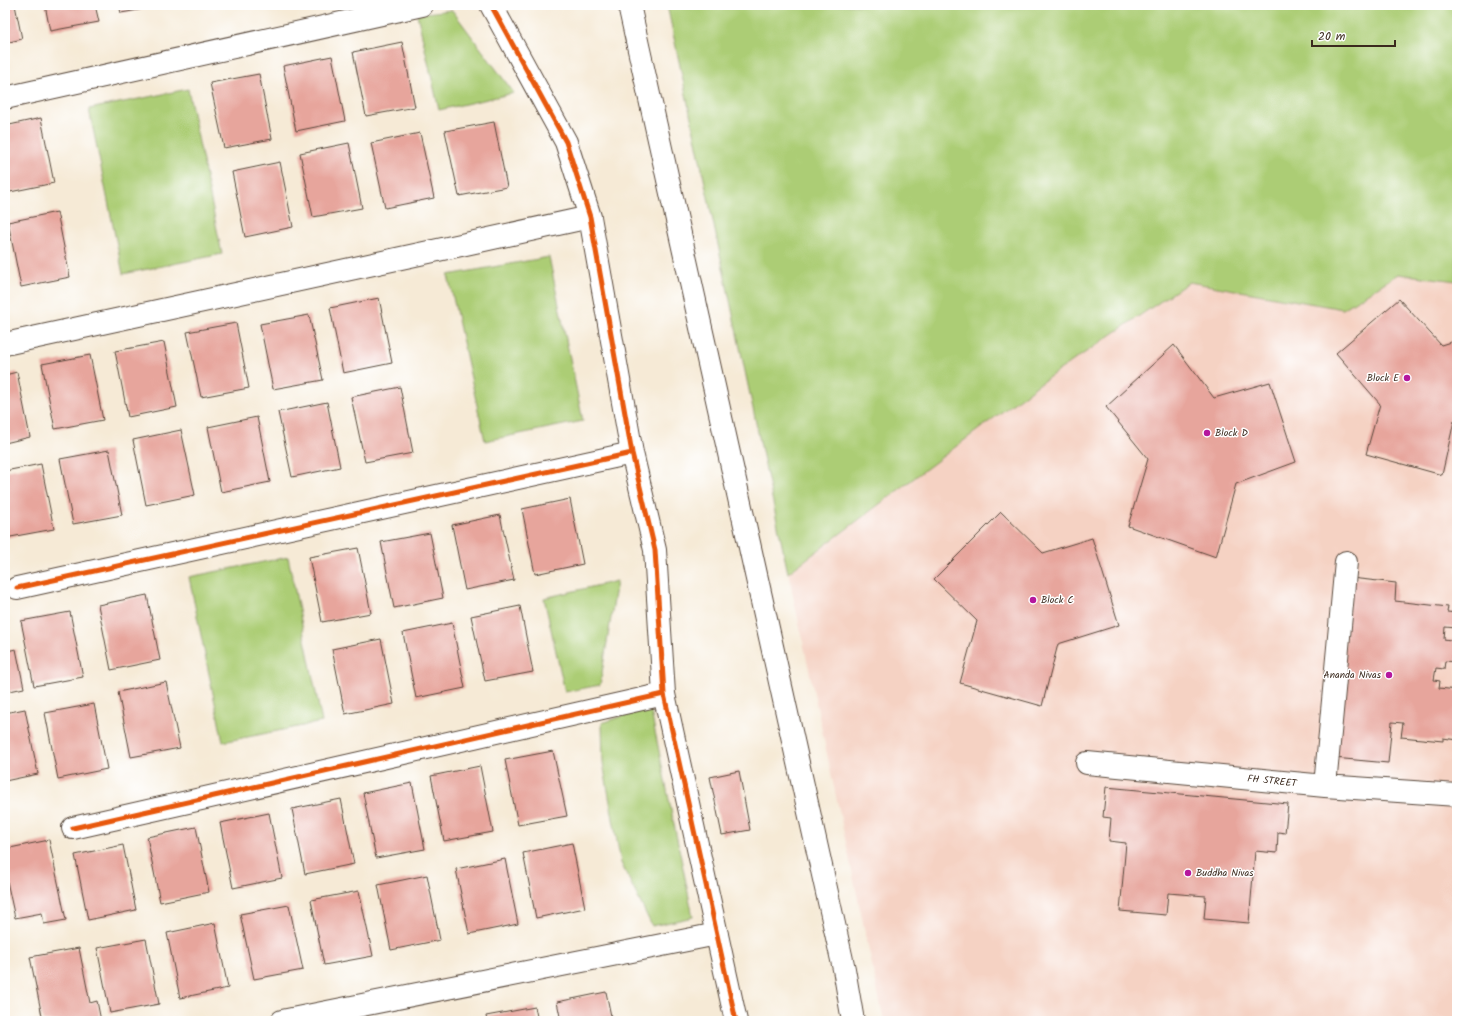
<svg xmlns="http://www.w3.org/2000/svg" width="1462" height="1026" viewBox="0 0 1462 1026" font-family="Kalam,sans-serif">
<rect width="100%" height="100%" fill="#fff"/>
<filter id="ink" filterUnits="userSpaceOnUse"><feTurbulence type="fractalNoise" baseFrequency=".025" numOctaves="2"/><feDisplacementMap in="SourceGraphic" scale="8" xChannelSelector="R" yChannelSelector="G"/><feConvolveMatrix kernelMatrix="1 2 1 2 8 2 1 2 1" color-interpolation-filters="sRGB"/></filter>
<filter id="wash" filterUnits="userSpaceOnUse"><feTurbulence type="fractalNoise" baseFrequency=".012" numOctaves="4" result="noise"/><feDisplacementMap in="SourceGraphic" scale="16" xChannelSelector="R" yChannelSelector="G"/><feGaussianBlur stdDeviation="0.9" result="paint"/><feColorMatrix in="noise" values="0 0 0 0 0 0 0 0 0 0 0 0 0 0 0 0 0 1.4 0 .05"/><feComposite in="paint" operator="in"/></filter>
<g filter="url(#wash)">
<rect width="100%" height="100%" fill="#f6ead6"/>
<path fill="#f5d2c3" d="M 667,5 L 1457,5 L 1457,1021 L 884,1021 Z"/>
<path fill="#accd75" stroke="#747c4a" d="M 667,5 L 1457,5 L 1457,281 L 1398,274 L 1343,309 L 1189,282 L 1039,384 L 788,573 Z
M 452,10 L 514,93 L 439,110 L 417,14 Z
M 188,89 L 222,254 L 123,274 L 89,109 Z
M 549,257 L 583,421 L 485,441 L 448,275 Z
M 288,557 L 322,722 L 223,742 L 189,577 Z
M 617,581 L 600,685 L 565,692 L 544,598 Z
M 650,707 L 693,917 L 652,926 L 621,863 L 603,763 L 602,723 Z"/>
<g id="blocks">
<path fill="#e7a59c" d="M 5,5 L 15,5 L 22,39 L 5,43 Z
M 45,5 L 95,5 L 99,22 L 50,31 Z
M 119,5 L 162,5 L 162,6 L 121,13 Z
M 402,42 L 415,107 L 366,116 L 353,52 Z
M 332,56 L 345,121 L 296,131 L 283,66 Z
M 259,74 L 272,139 L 224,148 L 210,83 Z
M 41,118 L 54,183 L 5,193 L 5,126 Z
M 494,122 L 507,187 L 459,196 L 445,131 Z
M 420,133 L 434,198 L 385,208 L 371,143 Z
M 349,143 L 362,208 L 313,217 L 300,153 Z
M 280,162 L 293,227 L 245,237 L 232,172 Z
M 57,212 L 70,277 L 21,287 L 8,222 Z
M 379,298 L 392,363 L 343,373 L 330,308 Z
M 1399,299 L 1441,345 L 1457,340 L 1457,420 L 1454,421 L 1442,475 L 1366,454 L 1380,404 L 1336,353 Z
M 309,315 L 323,380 L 273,389 L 260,324 Z
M 236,323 L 249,388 L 201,397 L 187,332 Z
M 164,342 L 177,407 L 128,417 L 115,351 Z
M 1174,345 L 1214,398 L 1270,382 L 1296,462 L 1236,484 L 1216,557 L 1128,526 L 1148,459 L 1106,407 Z
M 90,355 L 103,420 L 55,429 L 42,364 Z
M 17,372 L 30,437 L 5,443 L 5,375 Z
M 400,387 L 413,453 L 365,462 L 351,397 Z
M 327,402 L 340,467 L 292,477 L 278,412 Z
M 257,417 L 270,482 L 221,492 L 208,427 Z
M 181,430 L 195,495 L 146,505 L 133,440 Z
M 109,450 L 122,515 L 73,524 L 60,459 Z
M 41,464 L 54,529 L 5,538 L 5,471 Z
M 570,499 L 583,564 L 535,574 L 522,509 Z
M 1001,512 L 1043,553 L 1092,538 L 1119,625 L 1058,644 L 1042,706 L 960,683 L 977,621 L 934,579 Z
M 500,515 L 514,580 L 465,590 L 452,525 Z
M 430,533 L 443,598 L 394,608 L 381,542 Z
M 358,548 L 371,613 L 322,622 L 309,557 Z
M 1351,578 L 1396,583 L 1395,601 L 1448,607 L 1447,612 L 1457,613 L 1457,628 L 1445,627 L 1444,639 L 1457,641 L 1457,662 L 1445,661 L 1444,669 L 1436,668 L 1434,680 L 1440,681 L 1439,688 L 1457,690 L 1457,740 L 1443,738 L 1443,741 L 1401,737 L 1403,723 L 1392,722 L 1388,763 L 1334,758 Z
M 147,595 L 160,660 L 111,670 L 98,605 Z
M 520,606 L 533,672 L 485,681 L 471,616 Z
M 70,612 L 83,677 L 34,686 L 21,621 Z
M 452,623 L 465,688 L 416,698 L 403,633 Z
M 381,639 L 394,704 L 345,714 L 332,649 Z
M 5,645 L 7,651 L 16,649 L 24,688 L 5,692 Z
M 166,682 L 180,748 L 131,757 L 118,692 Z
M 94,704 L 107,769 L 58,779 L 45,713 Z
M 25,709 L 38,774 L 5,781 L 5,713 Z
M 553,751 L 567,816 L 518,825 L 505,760 Z
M 480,766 L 493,832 L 444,841 L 431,776 Z
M 739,771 L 750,830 L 722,835 L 710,777 Z
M 412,783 L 425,849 L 376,858 L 363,793 Z
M 1106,787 L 1288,804 L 1285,833 L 1278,832 L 1277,853 L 1255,851 L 1249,923 L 1204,919 L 1206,896 L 1168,893 L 1166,915 L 1120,911 L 1126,843 L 1109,841 L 1111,818 L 1103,817 Z
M 341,799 L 354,864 L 305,874 L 292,809 Z
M 269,813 L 282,878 L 233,888 L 220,823 Z
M 196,827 L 209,892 L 160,902 L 147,837 Z
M 49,840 L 66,920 L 44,924 L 42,913 L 15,918 L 5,872 L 5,849 Z
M 572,843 L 585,908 L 536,918 L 523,853 Z
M 123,845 L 136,910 L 88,920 L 75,855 Z
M 505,859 L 518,924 L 469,934 L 456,869 Z
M 427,875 L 440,940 L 391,950 L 378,885 Z
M 359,891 L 373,956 L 324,965 L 311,900 Z
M 289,905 L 303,970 L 254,979 L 240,914 Z
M 215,923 L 228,988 L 180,998 L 167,933 Z
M 146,939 L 159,1004 L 110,1013 L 97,948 Z
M 79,948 L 90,1003 L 97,1001 L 101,1021 L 43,1021 L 30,957 Z
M 606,992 L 612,1021 L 561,1021 L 557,1002 Z
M 535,1007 L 538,1021 L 487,1021 L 486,1016 Z"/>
</g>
</g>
<g filter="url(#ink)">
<use href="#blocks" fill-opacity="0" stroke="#57473a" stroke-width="1"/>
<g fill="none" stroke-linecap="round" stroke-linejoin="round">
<g stroke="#57473a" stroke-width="24">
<path id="minor" d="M 491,5 L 566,142 L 590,217 L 632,453 L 655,550 L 664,694 L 736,1021
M 629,5 L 844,969 L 853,1021
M 5,98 L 422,5
M 5,344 L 590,217
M 17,588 L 632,453
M 1087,763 L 1325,786 L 1457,795
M 1325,786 L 1346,562
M 73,828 L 664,694
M 282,1021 L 717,934"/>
</g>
<use href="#minor" stroke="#fff" stroke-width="22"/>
<g stroke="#fff" stroke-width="8">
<path id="cycleway" d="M 491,5 L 566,142 L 590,217 L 632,453 L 655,550 L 664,694 L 736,1021
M 17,588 L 632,453
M 73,828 L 664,694"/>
</g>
<use href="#cycleway" stroke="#e8590c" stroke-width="5"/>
</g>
</g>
<g fill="#b5179e" stroke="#fff" stroke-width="1.5">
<circle cx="1407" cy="378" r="4"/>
<circle cx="1207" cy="433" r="4"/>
<circle cx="1033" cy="600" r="4"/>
<circle cx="1389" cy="675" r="4"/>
<circle cx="1188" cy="873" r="4"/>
</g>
<g text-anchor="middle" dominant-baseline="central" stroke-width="3" stroke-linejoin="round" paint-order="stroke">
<g font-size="10" fill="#3b2a1e" stroke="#fff" text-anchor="start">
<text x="1399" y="378" text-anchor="end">Block E</text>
<text x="1215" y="433">Block D</text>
<text x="1041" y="600">Block C</text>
<text x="1381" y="675" text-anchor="end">Ananda Nivas</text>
<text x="1196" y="873">Buddha Nivas</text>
</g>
<g font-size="10" fill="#3b2a1e" stroke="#fff">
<text transform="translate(1272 781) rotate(6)">FH STREET</text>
</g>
</g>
<rect width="1462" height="1026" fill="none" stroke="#fff" stroke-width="20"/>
<path d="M1312 40v6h83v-6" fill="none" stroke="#3b2a1e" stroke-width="2"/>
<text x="1318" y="40" font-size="12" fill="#3b2a1e" stroke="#ffffff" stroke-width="3" paint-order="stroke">20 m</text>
</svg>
